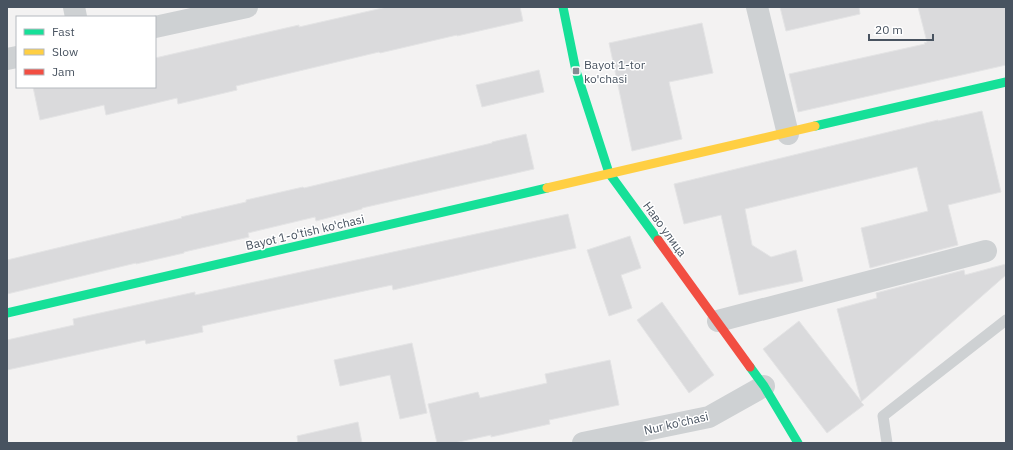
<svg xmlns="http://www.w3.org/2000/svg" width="1013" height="450" viewBox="0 0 1013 450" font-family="'IBM Plex Sans',sans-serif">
<rect width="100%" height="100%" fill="#f3f2f2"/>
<path fill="#dadadc" stroke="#e4e4e5" d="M 387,7 L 520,7 L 523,21 L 457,36 L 457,35 L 380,53 L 379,52 L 236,86 L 237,90 L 178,104 L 177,98 L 106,115 L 104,105 L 40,120 L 33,87 L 155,87 L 155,58 L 299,25 L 299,27 Z
M 780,7 L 859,7 L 860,14 L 786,31 Z
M 918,7 L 1006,7 L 1006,65 L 798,112 L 789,74 L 925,44 L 924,43 L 927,42 Z
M 702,23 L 713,73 L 669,82 L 682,139 L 632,151 L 609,43 Z
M 539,70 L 544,92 L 482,107 L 476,85 Z
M 982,111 L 1001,192 L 948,205 L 958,245 L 870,268 L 861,228 L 928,211 L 917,167 L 745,209 L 752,245 L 771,257 L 796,250 L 803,281 L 739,295 L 721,215 L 684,224 L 674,184 L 938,120 L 938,121 Z
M 526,134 L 534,169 L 362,208 L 362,209 L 316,221 L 315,217 L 248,233 L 249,237 L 184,252 L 184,253 L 136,264 L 136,263 L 7,294 L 7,260 L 182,218 L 181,217 L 246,202 L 246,200 L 303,187 L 304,188 L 492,143 L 492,142 Z
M 568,214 L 576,248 L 393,290 L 392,285 L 202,326 L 203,332 L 146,344 L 145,340 L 7,370 L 7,340 L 74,325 L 73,319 L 195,292 L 195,295 Z
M 630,236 L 641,268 L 621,275 L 632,308 L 609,316 L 587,250 Z
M 1006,264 L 1006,275 L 861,402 L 864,405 L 827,433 L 763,349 L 799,321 L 861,401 L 837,309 L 877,298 L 876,293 L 964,270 L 965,275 Z
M 662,302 L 714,375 L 689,393 L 637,320 Z
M 412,343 L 427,413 L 400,419 L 390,375 L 340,386 L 334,360 Z
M 610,360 L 619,405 L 549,420 L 550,424 L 491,437 L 491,435 L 454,443 L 437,443 L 428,404 L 478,392 L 480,398 L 547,383 L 545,374 Z
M 358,422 L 362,443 L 298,443 L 297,436 Z"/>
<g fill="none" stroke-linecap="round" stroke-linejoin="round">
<path stroke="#ced1d3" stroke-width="11" d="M 887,443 L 883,416 L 1006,320"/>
<path stroke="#ced1d3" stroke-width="22" d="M 74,7 L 76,17
M 757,7 L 788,134
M 155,27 L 247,7
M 7,59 L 17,57
M 718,321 L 986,251
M 583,443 L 709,417 L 764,386"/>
<path stroke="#16e098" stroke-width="9" d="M 563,7 L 576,71 L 609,173 L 658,240
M 815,126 L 1006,82
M 7,313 L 547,188
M 750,367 L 764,386 L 798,443"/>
<path stroke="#ffcf43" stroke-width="9" d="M 547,188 L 815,126"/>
<path stroke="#f24e42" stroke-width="9" d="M 658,240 L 750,367"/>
</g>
<rect fill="#848b93" stroke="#fff" stroke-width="1.5" x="572" y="67" width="8" height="8" rx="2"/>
<g text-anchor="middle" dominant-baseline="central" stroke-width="3" stroke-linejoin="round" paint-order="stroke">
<g font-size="12" fill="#485360" stroke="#fff" text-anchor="start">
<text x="584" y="64">Bayot 1-tor<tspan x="584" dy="14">ko'chasi</tspan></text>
</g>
<g font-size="12" fill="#485360" stroke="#fff">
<text transform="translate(665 229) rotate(54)">Наво улица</text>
<text transform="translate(305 232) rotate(-13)">Bayot 1-o'tish ko'chasi</text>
<text transform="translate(676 423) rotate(-13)">Nur ko'chasi</text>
</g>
</g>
<rect width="1013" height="450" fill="none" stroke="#485360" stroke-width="16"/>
<rect x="16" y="16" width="140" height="72" fill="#ffffff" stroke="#b6babf"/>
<rect x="24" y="29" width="20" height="6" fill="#16e098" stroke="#b6babf"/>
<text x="52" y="36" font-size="12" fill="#485360">Fast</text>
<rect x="24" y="49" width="20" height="6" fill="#ffcf43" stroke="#b6babf"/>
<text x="52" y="56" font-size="12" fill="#485360">Slow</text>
<rect x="24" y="69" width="20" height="6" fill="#f24e42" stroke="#b6babf"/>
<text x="52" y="76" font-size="12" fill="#485360">Jam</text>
<path d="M869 34v6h64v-6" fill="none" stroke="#485360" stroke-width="2"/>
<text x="875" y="34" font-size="12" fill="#485360" stroke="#ffffff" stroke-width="3" paint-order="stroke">20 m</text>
</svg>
